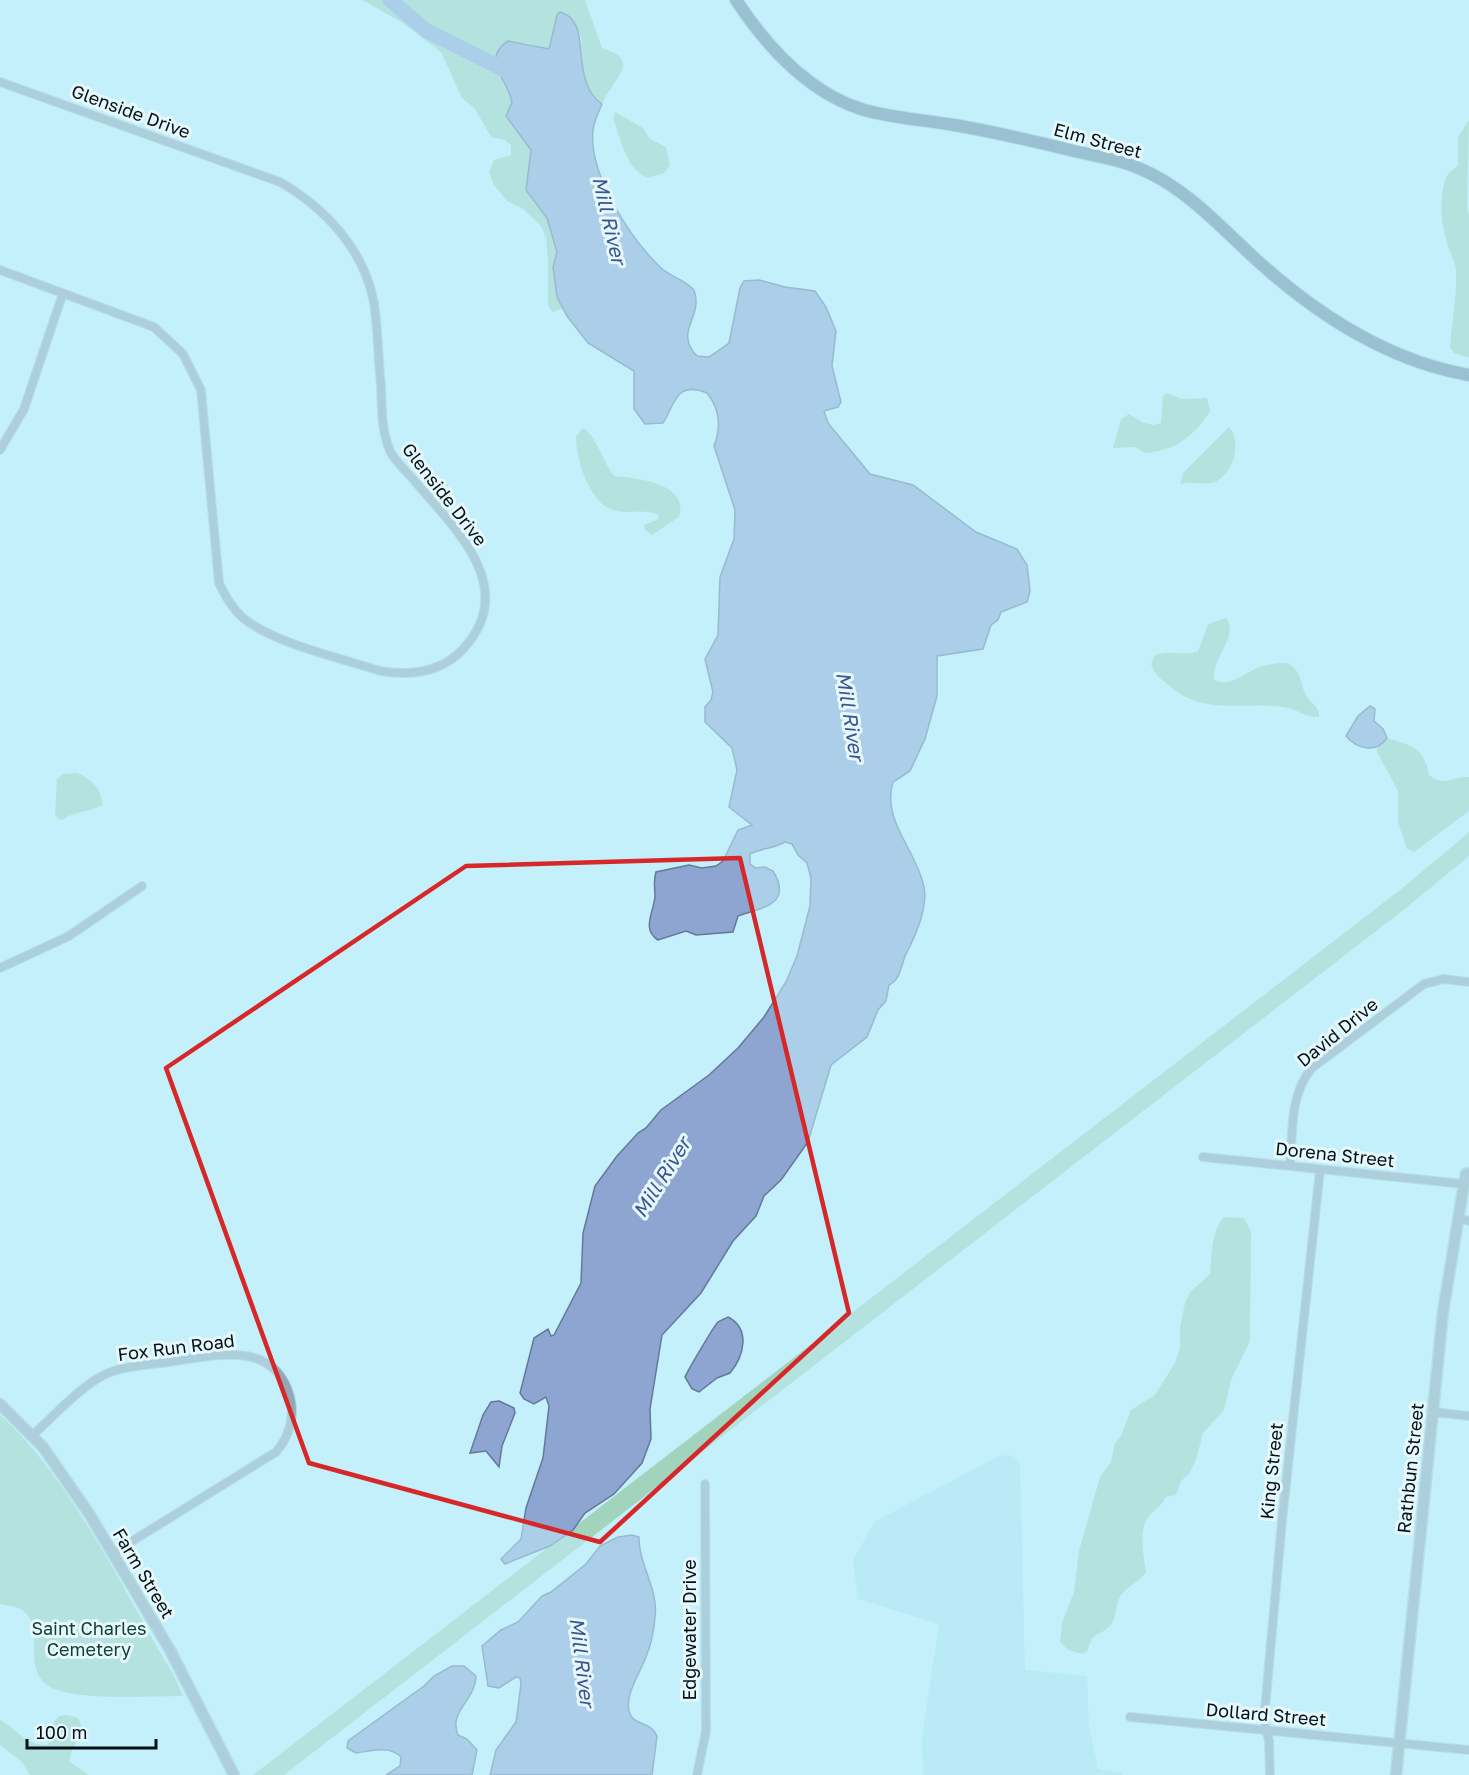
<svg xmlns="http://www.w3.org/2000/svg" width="1469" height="1775" viewBox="0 0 1469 1775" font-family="'Golos Text',sans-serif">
<rect width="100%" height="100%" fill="#c3f0fb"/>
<path fill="#ade2ef" d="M 1009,1455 L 1016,1458 L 1020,1465 L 1025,1670 L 1087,1676 L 1089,1727 L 1098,1769 L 1122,1773 L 1122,1775 L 923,1775 L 922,1737 L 939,1624 L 858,1599 L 853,1561 L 874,1522 L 999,1456 Z"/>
<path fill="#a2d3bc" d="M 362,0 L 585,0 L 602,48 C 644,60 612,79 602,104 L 585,84 L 581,37 L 557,15 L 549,49 L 526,43 L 499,75 L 513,102 L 506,116 L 531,150 L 526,190 L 547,218 L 557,252 L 553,267 L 557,297 L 564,308 L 553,312 L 548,306 L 548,259 L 546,238 L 541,226 L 523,209 L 507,201 L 494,185 L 489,172 L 494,160 L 511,155 L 511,145 L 505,140 L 491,137 L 475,109 L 462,98 L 441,52 L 403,23 Z
M 615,112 L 643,128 L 649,138 L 666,147 L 670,165 L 664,173 L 648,178 C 626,170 621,139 613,118 Z
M 1469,120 L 1467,209 L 1469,215 L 1469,358 L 1454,353 L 1450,347 C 1452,321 1457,296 1456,269 C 1455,260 1449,252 1447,243 C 1441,224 1438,192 1448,174 C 1451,170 1455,169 1458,165 L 1458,137 Z
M 1167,393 L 1181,399 L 1207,398 L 1210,411 C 1194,437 1174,451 1145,453 L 1134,447 L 1113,448 L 1121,419 L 1129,414 L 1142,422 L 1153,425 L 1161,423 L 1163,396 Z
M 1229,427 C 1242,441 1234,472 1217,481 C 1205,487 1193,480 1180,484 L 1183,473 Z
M 582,428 C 595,432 604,464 614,476 C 636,478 690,483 679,517 L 652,535 L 645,530 L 644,525 L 659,519 L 658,514 C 642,509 625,515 610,509 C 588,499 576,458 576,437 Z
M 1226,618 C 1240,635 1211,660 1214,680 C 1232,688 1243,673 1259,667 C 1269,664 1278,663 1288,663 C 1303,672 1299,683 1307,697 C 1312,705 1320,706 1319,717 C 1306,718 1297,709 1284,707 C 1244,701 1207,716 1172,688 C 1162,680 1155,676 1151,664 L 1155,655 C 1170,650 1184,657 1198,651 L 1208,624 Z
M 1387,738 C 1412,746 1424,747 1429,775 C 1446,788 1450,776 1469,777 L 1469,811 L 1414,852 L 1407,849 L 1398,822 L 1398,791 L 1377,752 L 1377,746 L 1383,744 Z
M 76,773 C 91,777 101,789 103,805 C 89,812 75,811 62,820 L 58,819 L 55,814 L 57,779 L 63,774 Z
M 1469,832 L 1469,856 L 1406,908 L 284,1775 L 253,1775 L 1405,886 Z
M 1224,1217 L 1244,1218 L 1251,1231 L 1250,1341 L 1231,1380 L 1224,1410 L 1203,1433 L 1196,1460 L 1189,1474 L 1181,1481 L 1176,1495 L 1166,1497 C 1161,1506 1157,1508 1150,1515 C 1137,1528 1144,1556 1146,1572 C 1139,1583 1124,1587 1119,1599 C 1115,1608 1117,1619 1110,1626 C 1099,1637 1093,1630 1088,1650 L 1082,1654 L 1068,1650 L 1060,1642 L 1062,1623 L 1074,1592 L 1079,1551 L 1100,1477 L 1111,1462 L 1115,1443 L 1121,1436 L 1131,1410 L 1155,1395 L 1175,1363 L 1180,1348 L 1180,1328 L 1185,1303 L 1190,1292 L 1210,1274 C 1212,1256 1211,1231 1224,1217 Z
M 0,1415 C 58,1466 110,1562 148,1631 C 159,1652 175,1674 183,1696 C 152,1696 71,1702 47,1685 C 21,1666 47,1626 22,1610 C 17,1606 7,1606 0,1604 Z
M 67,1715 L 78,1718 C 89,1736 68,1745 70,1762 L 89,1775 L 30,1775 L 22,1762 L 0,1745 L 0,1720 C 17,1729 26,1746 46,1745 L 52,1741 L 54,1721 L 59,1716 Z"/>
<path fill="#8ea5d2" stroke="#64799a" stroke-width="1.5" d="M 560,12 C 595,21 567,79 602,104 C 598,113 594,121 593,130 C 588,173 630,238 660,267 C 670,277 684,279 694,290 C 704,318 673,331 697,356 L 709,357 L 729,343 L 740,288 L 744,281 L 759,280 L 785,287 L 815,291 L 826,307 L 836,331 L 832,366 L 841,402 L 838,407 L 824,411 L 828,423 L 870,474 L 913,485 L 976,532 L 1017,549 L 1027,565 L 1030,591 L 1027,602 L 1001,612 L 998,620 L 991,625 L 983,649 L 937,656 L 937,696 L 925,739 L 910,771 L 893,782 C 881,820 917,851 924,887 C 928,909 916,935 906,954 C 901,965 901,979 889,985 L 886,1001 L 878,1010 L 867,1037 L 831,1065 L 808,1142 L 781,1180 L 764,1196 L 756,1216 L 733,1241 L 701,1293 L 662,1335 L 650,1409 L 651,1439 L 642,1463 L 614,1494 L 585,1513 L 573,1530 L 550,1546 L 505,1564 L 501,1559 L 521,1539 L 526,1508 L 543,1458 L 549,1406 L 546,1397 L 534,1404 L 524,1399 L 520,1393 L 534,1338 L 548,1329 L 551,1336 L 554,1335 L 581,1283 L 583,1233 L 595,1186 L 617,1156 L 638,1133 L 646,1128 L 661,1110 L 709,1075 L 738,1048 L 764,1017 L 786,982 L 797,956 L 810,906 L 811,878 L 807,863 L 798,855 L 792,844 L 785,842 C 773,849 761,848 750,854 L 750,864 L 756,868 L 765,867 L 773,871 C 794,905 760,908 738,916 L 733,932 L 696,935 L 686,931 L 658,940 C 641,929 654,912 655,896 C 655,888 653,881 656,872 L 689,865 L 702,868 L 716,866 L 723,861 L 738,830 L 752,825 L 729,807 L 737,770 L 732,748 L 705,722 L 705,707 L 711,700 L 713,692 L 705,659 L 718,635 L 720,577 L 734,539 L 735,510 L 714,446 C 721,428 720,409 707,393 C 675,380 675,405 663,423 L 645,424 L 634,409 L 634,371 L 588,343 L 567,316 L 557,297 L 553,267 L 557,252 L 547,218 L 526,190 L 531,150 L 506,116 L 512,102 C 508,80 480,59 508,41 L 549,49 L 557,15 Z
M 1370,706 L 1375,709 L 1374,721 L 1383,729 L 1387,738 C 1376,754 1357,749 1346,736 L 1358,716 Z
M 728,1317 C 751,1329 744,1356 730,1373 L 717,1378 L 699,1392 L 692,1389 L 685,1377 C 688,1370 714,1326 718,1322 C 721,1320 725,1319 728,1317 Z
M 499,1401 L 514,1408 L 515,1413 L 502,1446 L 499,1467 L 486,1451 L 470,1453 L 483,1415 L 491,1402 Z
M 632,1535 L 639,1537 C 638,1563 659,1590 655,1617 C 654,1630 651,1645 646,1657 C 640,1673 623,1697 630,1714 C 634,1725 652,1722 657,1736 L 652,1775 L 490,1775 L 496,1750 L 516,1722 L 521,1684 L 520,1678 L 516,1677 L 499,1688 L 488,1686 L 482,1646 L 501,1630 L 518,1622 L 542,1596 L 551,1592 L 586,1564 L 600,1546 L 618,1537 Z
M 452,1666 L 464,1666 L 476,1676 C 476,1700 448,1711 458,1735 L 467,1739 L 477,1750 L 472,1775 L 386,1775 L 400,1766 L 401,1757 C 390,1745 370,1751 356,1753 L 347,1748 L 348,1741 L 424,1686 L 434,1676 Z"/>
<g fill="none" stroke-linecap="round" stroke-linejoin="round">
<path stroke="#8ea5d2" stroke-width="15" d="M 390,0 L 427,31 L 515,75"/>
<g stroke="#a4ccd6" stroke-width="10">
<path id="minor" d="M 0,82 L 280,182 C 325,208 364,249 374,303 C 378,329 378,358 381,385 C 382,408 381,429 390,451 C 395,461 406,471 413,479 C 453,527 521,587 463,649 C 441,673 411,676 380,671 C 341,658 272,643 242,617 C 231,607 225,596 219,583 L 201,390 L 183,354 L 154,327 L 0,270
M 0,450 L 24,409 L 63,293
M 0,968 L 69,936 L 142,886
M 1203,1157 L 1464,1184
M 1290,1166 C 1293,1133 1289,1095 1312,1068 L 1424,984 L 1444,979 L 1469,982
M 1459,1218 L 1469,1221
M 1433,1412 L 1469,1416
M 33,1435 C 54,1416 85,1381 111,1372 C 128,1365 150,1365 169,1362 C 213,1356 274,1338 290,1397 C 295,1417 289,1437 276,1452 L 113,1553
M 1130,1717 L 1469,1750
M 697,1775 L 706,1731 L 705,1484
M 1270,1775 L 1269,1741 L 1264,1720 L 1282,1521 L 1320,1170"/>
</g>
<g stroke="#a4ccd6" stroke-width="13">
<path id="tertiary" d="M 0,1404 L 43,1447 L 90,1515 L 170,1650 L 234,1775
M 1396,1775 L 1443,1312 L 1464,1184 L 1466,1174 L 1469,1173"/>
</g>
<g stroke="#a4ccd6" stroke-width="14">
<path id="secondary" d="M 736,0 C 767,47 808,93 864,110 C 893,118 924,120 954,125 C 994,132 1034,141 1074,151 C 1097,156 1121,160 1143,170 C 1189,190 1224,231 1260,263 C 1320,317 1389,361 1469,375"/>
</g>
<use href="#minor" stroke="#93a7b6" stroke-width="8"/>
<use href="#tertiary" stroke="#93a7b6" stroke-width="10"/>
<use href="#secondary" stroke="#69889d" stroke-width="12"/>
</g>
<path d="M0 0H1469V1775H0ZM 740,858 L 849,1313 L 600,1542 L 309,1463 L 166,1068 L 466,866 Z" fill="#c3f0fb" fill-opacity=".55" fill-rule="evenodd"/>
<path fill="none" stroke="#d62828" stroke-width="4.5" stroke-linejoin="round" d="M 740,858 L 849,1313 L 600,1542 L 309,1463 L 166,1068 L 466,866 Z"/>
<g text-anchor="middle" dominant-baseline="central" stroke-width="6" stroke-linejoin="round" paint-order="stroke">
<g font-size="18" fill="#031216" stroke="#e7f8fd">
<text transform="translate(131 111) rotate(20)">Glenside Drive</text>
<text transform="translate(1098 140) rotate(15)">Elm Street</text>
<text transform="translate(445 494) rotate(52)">Glenside Drive</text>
<text transform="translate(1337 1032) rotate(-39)">David Drive</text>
<text transform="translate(1335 1154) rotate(6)">Dorena Street</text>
<text transform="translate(176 1347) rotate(-7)">Fox Run Road</text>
<text transform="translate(1410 1468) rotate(-84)">Rathbun Street</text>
<text transform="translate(1271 1471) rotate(-84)">King Street</text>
<text transform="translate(144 1573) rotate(59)">Farm Street</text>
<text transform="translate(689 1630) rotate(-90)">Edgewater Drive</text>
<text transform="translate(1266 1714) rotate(5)">Dollard Street</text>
</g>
<g font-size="18" fill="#11412f" stroke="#e7f8fd">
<text x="89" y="1628">Saint Charles<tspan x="89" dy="21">Cemetery</tspan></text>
</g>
<g font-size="20" font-style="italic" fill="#3a558f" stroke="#e7f8fd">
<text transform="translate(610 220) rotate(77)">Mill River</text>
<text transform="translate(851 716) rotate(81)">Mill River</text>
<text transform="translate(661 1177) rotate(-58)">Mill River</text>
<text transform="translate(583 1662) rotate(83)">Mill River</text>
</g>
</g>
<path d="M27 1739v9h129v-9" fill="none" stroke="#031216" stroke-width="3"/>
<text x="36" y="1739" font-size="18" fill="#031216" stroke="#e7f8fd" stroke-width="4.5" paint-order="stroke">100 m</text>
</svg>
